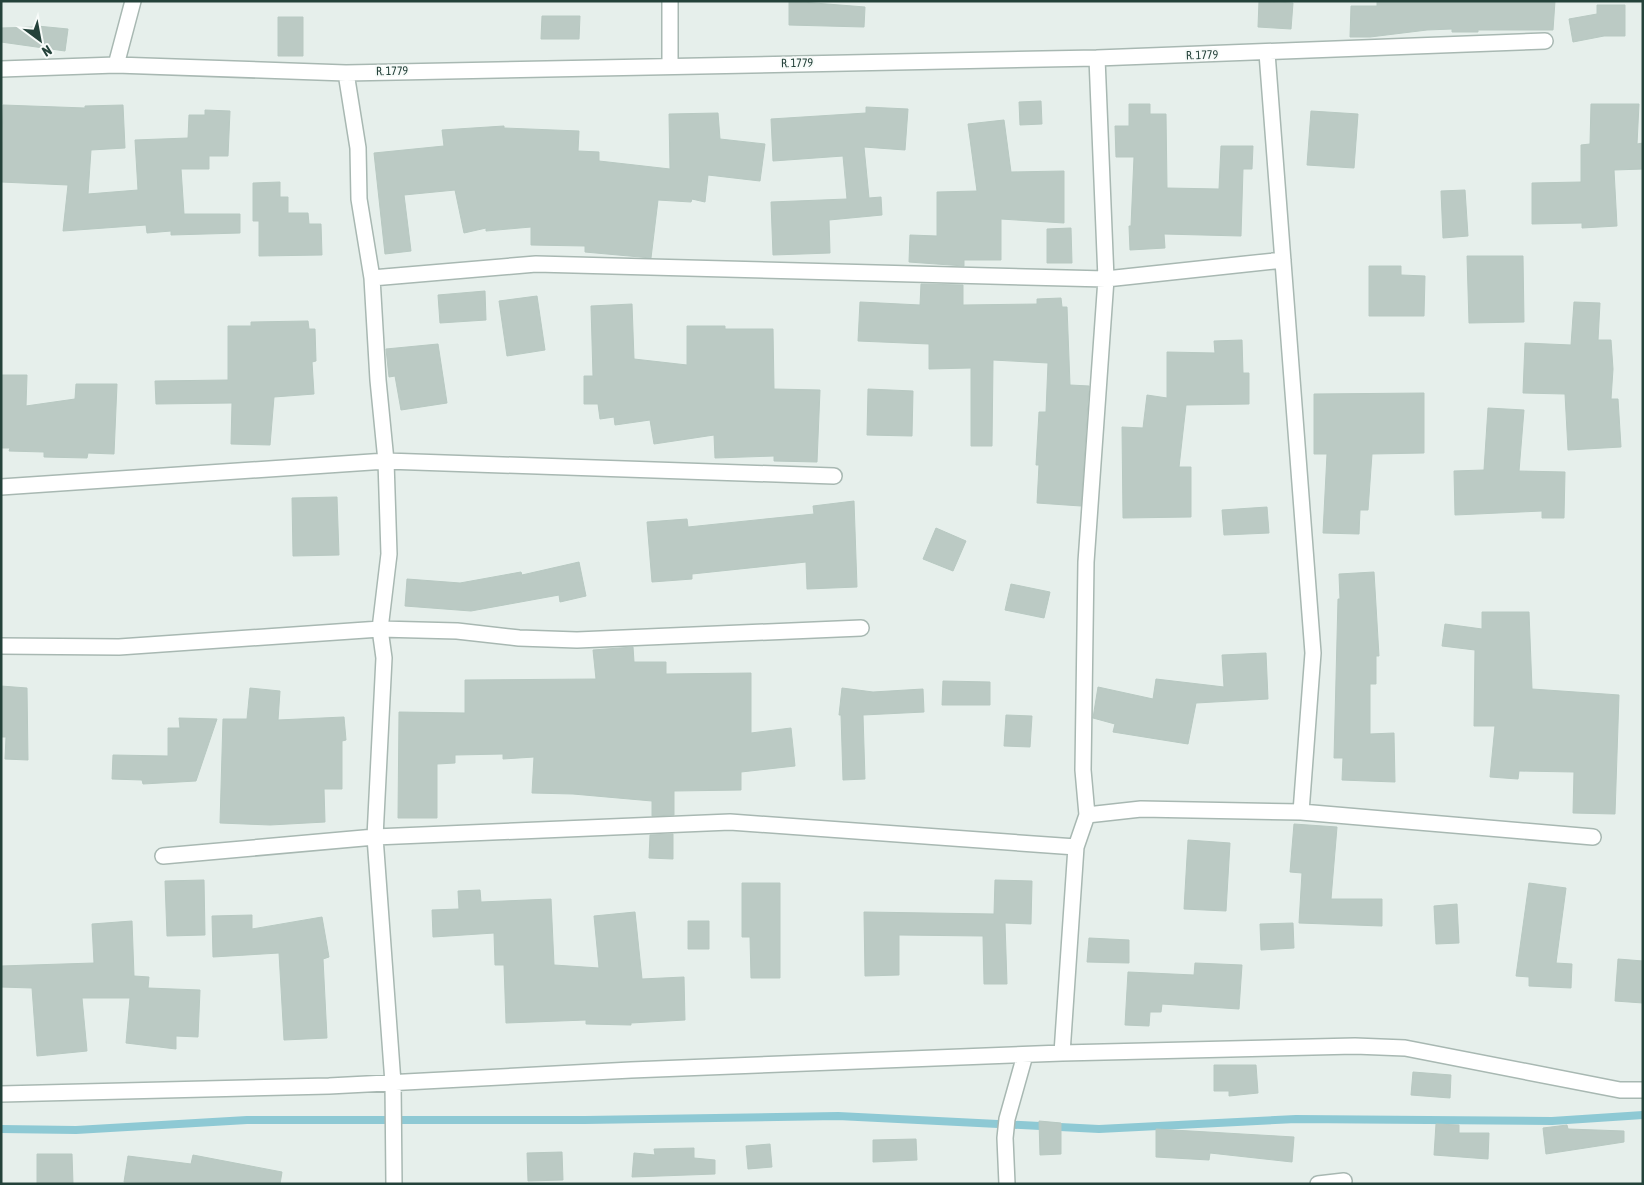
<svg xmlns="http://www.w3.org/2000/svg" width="1644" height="1185" viewBox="0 0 1644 1185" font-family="'Asap Condensed',sans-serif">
<rect width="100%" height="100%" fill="#e6efeb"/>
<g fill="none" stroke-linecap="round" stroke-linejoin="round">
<path stroke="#8ec9d4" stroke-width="8" d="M 1,1129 L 76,1130 L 247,1120 L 585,1120 L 838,1116 L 1099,1129 L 1296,1119 L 1552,1121 L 1643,1115"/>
</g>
<path fill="#bbcac4" stroke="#b8c9c2" d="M 789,1 L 865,7 L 864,27 L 789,25 Z
M 1259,1 L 1293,3 L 1291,29 L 1258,27 Z
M 1377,1 L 1555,1 L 1553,30 L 1478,30 L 1478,32 L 1452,32 L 1452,29 L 1427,30 L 1370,37 L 1350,37 L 1351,6 L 1377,6 Z
M 1597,5 L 1625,5 L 1625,36 L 1604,36 L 1573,42 L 1569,19 L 1597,14 Z
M 542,16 L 580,16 L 579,39 L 541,39 Z
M 278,17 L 303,17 L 303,56 L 278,56 Z
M 37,26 L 68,29 L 65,51 L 1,42 L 1,28 L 36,27 Z
M 1041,101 L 1042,124 L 1020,125 L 1019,102 Z
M 1129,104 L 1150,104 L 1150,114 L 1166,114 L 1167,188 L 1219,189 L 1221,146 L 1253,146 L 1252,169 L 1243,169 L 1241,236 L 1164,234 L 1165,248 L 1130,250 L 1129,226 L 1131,226 L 1134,157 L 1116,157 L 1115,126 L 1129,126 Z
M 1591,104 L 1639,104 L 1637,144 L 1643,143 L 1643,169 L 1614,170 L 1617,226 L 1582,228 L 1582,223 L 1532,224 L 1532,183 L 1581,182 L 1581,145 L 1590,144 Z
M 3,105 L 85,108 L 85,106 L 123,105 L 125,148 L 91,150 L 88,194 L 138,190 L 135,140 L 188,138 L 189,115 L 205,115 L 205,110 L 230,111 L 228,156 L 209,156 L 209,169 L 181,169 L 184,214 L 240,214 L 240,233 L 171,235 L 171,231 L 147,233 L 146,225 L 63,231 L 68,185 L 1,182 Z
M 866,107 L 908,109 L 905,150 L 864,147 L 869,198 L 881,197 L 882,215 L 829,220 L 830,253 L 773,255 L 771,202 L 847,199 L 843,156 L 773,161 L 771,119 L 866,113 Z
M 1311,111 L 1358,114 L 1354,168 L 1307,165 Z
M 718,113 L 720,139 L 765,144 L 760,181 L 708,175 L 705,202 L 692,199 L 691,202 L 658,200 L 651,258 L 585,252 L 585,246 L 531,245 L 531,227 L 486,231 L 486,228 L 464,233 L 455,190 L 404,195 L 411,251 L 385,254 L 374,153 L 444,146 L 442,130 L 504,126 L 504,128 L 579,131 L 578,151 L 599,152 L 599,161 L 670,169 L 669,114 Z
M 1004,120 L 1011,172 L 1064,171 L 1064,223 L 1001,219 L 1001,260 L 964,260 L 964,266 L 909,262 L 910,235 L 937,236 L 937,192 L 977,191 L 968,124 Z
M 280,182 L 280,197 L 288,197 L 288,213 L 308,213 L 309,224 L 321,224 L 322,255 L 259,256 L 259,221 L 253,221 L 253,183 Z
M 1465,190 L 1468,236 L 1443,238 L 1441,191 Z
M 1071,228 L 1072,263 L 1047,263 L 1047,229 Z
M 1467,256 L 1523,256 L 1524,322 L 1469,323 Z
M 1369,266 L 1401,266 L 1401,275 L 1425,276 L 1424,316 L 1369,316 Z
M 921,284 L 963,285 L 963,305 L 1037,304 L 1037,299 L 1061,298 L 1062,307 L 1067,307 L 1070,385 L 1089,386 L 1081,506 L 1037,503 L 1039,465 L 1036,465 L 1039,412 L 1046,412 L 1048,363 L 993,360 L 992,446 L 971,446 L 971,368 L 929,369 L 929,344 L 858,341 L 860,302 L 920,305 Z
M 485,291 L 486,320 L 440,323 L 438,295 Z
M 537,296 L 545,350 L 507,356 L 499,301 Z
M 1574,302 L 1600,303 L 1598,340 L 1611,340 L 1613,369 L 1611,399 L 1618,399 L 1621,447 L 1568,450 L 1565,394 L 1523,393 L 1525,343 L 1571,345 Z
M 632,304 L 634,359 L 687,365 L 687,326 L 725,326 L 725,329 L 773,329 L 774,389 L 820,390 L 817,462 L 774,461 L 774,456 L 715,458 L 714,435 L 654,444 L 650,420 L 615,425 L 614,417 L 600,419 L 598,404 L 584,404 L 584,376 L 593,376 L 591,306 Z
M 308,321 L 309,329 L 315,329 L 316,361 L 312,362 L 314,394 L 274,397 L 270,445 L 231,444 L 232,403 L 156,404 L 155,381 L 228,380 L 228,326 L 251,326 L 251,322 Z
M 1242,340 L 1243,373 L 1249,373 L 1249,404 L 1186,405 L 1179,467 L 1191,467 L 1191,517 L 1123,518 L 1122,427 L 1143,428 L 1147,395 L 1167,398 L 1167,352 L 1215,353 L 1214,341 Z
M 438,344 L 447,403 L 401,410 L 395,376 L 389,377 L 386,349 Z
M 1,375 L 27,375 L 26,406 L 75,399 L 76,384 L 117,384 L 114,454 L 88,453 L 87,458 L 44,457 L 44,452 L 9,451 L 10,448 L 1,448 Z
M 868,389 L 913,391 L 912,436 L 867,435 Z
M 1424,393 L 1424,453 L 1372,454 L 1368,510 L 1360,510 L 1359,534 L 1323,533 L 1327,454 L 1314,454 L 1314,394 Z
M 1488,408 L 1524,410 L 1519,471 L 1565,472 L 1564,518 L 1542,518 L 1542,511 L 1455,515 L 1454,471 L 1484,470 Z
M 337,497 L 339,555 L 293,556 L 292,498 Z
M 854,501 L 857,587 L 807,589 L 806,562 L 692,574 L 692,579 L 652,582 L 647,522 L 687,519 L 688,527 L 814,514 L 813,506 Z
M 1267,507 L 1269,533 L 1224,535 L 1222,510 Z
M 936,528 L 966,541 L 953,571 L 923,559 Z
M 579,562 L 586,596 L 560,602 L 559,595 L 471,611 L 405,606 L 407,579 L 460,583 L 521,572 L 522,575 Z
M 1374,572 L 1379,656 L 1376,656 L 1376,684 L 1370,684 L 1370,734 L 1394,733 L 1395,782 L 1342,780 L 1343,758 L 1334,758 L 1338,599 L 1340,599 L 1339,574 Z
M 1011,584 L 1050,592 L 1044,618 L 1005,610 Z
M 1482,612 L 1529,612 L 1532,689 L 1619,695 L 1615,814 L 1573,813 L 1574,772 L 1519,771 L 1518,779 L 1490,777 L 1495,726 L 1474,726 L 1475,650 L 1442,646 L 1445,624 L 1482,629 Z
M 633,647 L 634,662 L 666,662 L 666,674 L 751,673 L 751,733 L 791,728 L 795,766 L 741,772 L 741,790 L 674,791 L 674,815 L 652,816 L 652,801 L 573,794 L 532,793 L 534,757 L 503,759 L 503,754 L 455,755 L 455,763 L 437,764 L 437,818 L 398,818 L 399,712 L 465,713 L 465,680 L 596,679 L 593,650 Z
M 1266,653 L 1268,699 L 1196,703 L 1188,744 L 1113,732 L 1115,724 L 1093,718 L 1098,687 L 1153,699 L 1156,679 L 1224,687 L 1222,655 Z
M 943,681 L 990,682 L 990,705 L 942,705 Z
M 1,686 L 27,688 L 28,760 L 5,759 L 6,737 L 1,737 Z
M 250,688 L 280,691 L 278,720 L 344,717 L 346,740 L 342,741 L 342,789 L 324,789 L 325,822 L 270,825 L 220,823 L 223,719 L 247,719 Z
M 842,688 L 873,692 L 923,689 L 924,712 L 863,715 L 865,779 L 843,780 L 841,715 L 839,715 Z
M 1006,715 L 1032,716 L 1030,747 L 1004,746 Z
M 179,718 L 217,719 L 196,781 L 143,784 L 142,780 L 112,779 L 113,755 L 168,756 L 168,728 L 180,728 Z
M 1294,824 L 1337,827 L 1331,899 L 1382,899 L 1382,926 L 1299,923 L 1302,873 L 1290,872 Z
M 673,834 L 673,859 L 649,858 L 650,835 Z
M 1188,840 L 1230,843 L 1226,911 L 1184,909 Z
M 204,880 L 205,935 L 167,936 L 165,881 Z
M 995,880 L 1032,881 L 1031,924 L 1005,923 L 1007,984 L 984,984 L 983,936 L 899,935 L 899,975 L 865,976 L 864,912 L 994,914 Z
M 742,883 L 780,883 L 780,978 L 751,978 L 750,937 L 742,937 Z
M 1529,883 L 1566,888 L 1556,963 L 1572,964 L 1571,988 L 1529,986 L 1529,977 L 1516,976 Z
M 480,890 L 481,902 L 551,899 L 554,965 L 599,968 L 594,916 L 635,912 L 642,979 L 684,977 L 685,1020 L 631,1023 L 631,1025 L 586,1024 L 586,1020 L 506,1023 L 504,965 L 495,965 L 494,933 L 433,937 L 432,910 L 459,909 L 458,891 Z
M 1457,904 L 1459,943 L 1436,944 L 1434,906 Z
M 252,915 L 252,929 L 322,917 L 329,957 L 323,959 L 327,1038 L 284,1040 L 279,953 L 213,957 L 212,916 Z
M 132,921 L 134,976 L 149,977 L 148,988 L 200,990 L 198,1037 L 176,1036 L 176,1049 L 126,1043 L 130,998 L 82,998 L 87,1051 L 37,1056 L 32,988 L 1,987 L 1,966 L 94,963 L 92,924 Z
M 688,921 L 709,921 L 709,949 L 688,949 Z
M 1293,923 L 1294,948 L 1261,950 L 1260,924 Z
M 1089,938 L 1129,940 L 1129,963 L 1087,962 Z
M 1618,959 L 1643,961 L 1643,1003 L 1615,1001 Z
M 1195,963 L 1242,965 L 1239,1009 L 1162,1004 L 1161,1012 L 1150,1012 L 1149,1026 L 1125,1025 L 1128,972 L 1194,975 Z
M 1214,1065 L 1256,1065 L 1258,1093 L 1229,1096 L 1229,1091 L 1214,1091 Z
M 1413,1072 L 1451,1075 L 1450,1098 L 1411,1095 Z
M 1039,1121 L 1061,1123 L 1061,1154 L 1040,1155 Z
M 1436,1124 L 1459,1125 L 1459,1133 L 1489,1133 L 1488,1159 L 1434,1155 Z
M 1567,1125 L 1568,1129 L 1624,1131 L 1624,1142 L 1546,1154 L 1543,1128 Z
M 1156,1129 L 1294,1137 L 1292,1162 L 1210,1153 L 1209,1160 L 1156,1157 Z
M 916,1139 L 917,1160 L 873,1162 L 873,1140 Z
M 770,1144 L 772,1167 L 748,1169 L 746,1146 Z
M 694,1148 L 694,1158 L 715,1160 L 715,1174 L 632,1177 L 634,1153 L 655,1155 L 654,1149 Z
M 562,1152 L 563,1180 L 528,1181 L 527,1153 Z
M 37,1154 L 72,1154 L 73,1184 L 37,1184 Z
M 193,1155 L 282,1172 L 280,1184 L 124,1182 L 128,1156 L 191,1164 Z"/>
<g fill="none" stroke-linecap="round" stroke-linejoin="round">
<g stroke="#a8b8b2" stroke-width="18">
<path id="minor" d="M 1267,53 L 1313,653 L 1301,812
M 116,65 L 133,1
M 670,65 L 670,1
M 1,69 L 116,65 L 346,73 L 1097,58 L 1545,41
M 346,73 L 358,148 L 359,199 L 372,278 L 378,380 L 386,461 L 389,554 L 380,629 L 384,658 L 375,837 L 393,1083 L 394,1184
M 372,278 L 536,264 L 1106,279 L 1283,260
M 1,487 L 386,461 L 834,476
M 1,646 L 119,647 L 380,629 L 457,631 L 519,638 L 577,640 L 861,628
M 1087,815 L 1141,809 L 1301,812 L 1593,837
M 163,856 L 375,837 L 730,822 L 1076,847
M 1062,1053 L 1076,847 L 1087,815 L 1083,770 L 1086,562 L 1106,279 L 1097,58
M 1,1094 L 329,1086 L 631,1070 L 1062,1053 L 1355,1046 L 1405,1048 L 1620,1090 L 1643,1090
M 1007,1184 L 1005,1138 L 1007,1119 L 1025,1055
M 1318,1184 L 1344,1181"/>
</g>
<use href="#minor" stroke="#fff" stroke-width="15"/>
</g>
<g text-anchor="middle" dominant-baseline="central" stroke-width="4" stroke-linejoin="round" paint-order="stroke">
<g font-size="12" fill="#24423a" stroke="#f7fbf9">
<text transform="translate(1202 55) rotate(-2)">R. 1779</text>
<text transform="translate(797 63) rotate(-1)">R. 1779</text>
<text transform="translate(392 71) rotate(-1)">R. 1779</text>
</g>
</g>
<rect width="1644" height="1185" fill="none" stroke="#24423a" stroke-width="5"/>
<g transform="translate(40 40) rotate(148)" stroke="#f7fbf9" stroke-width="4" paint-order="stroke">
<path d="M0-4L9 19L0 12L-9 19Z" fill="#24423a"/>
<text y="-8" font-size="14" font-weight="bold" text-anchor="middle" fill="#24423a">N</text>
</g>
</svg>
